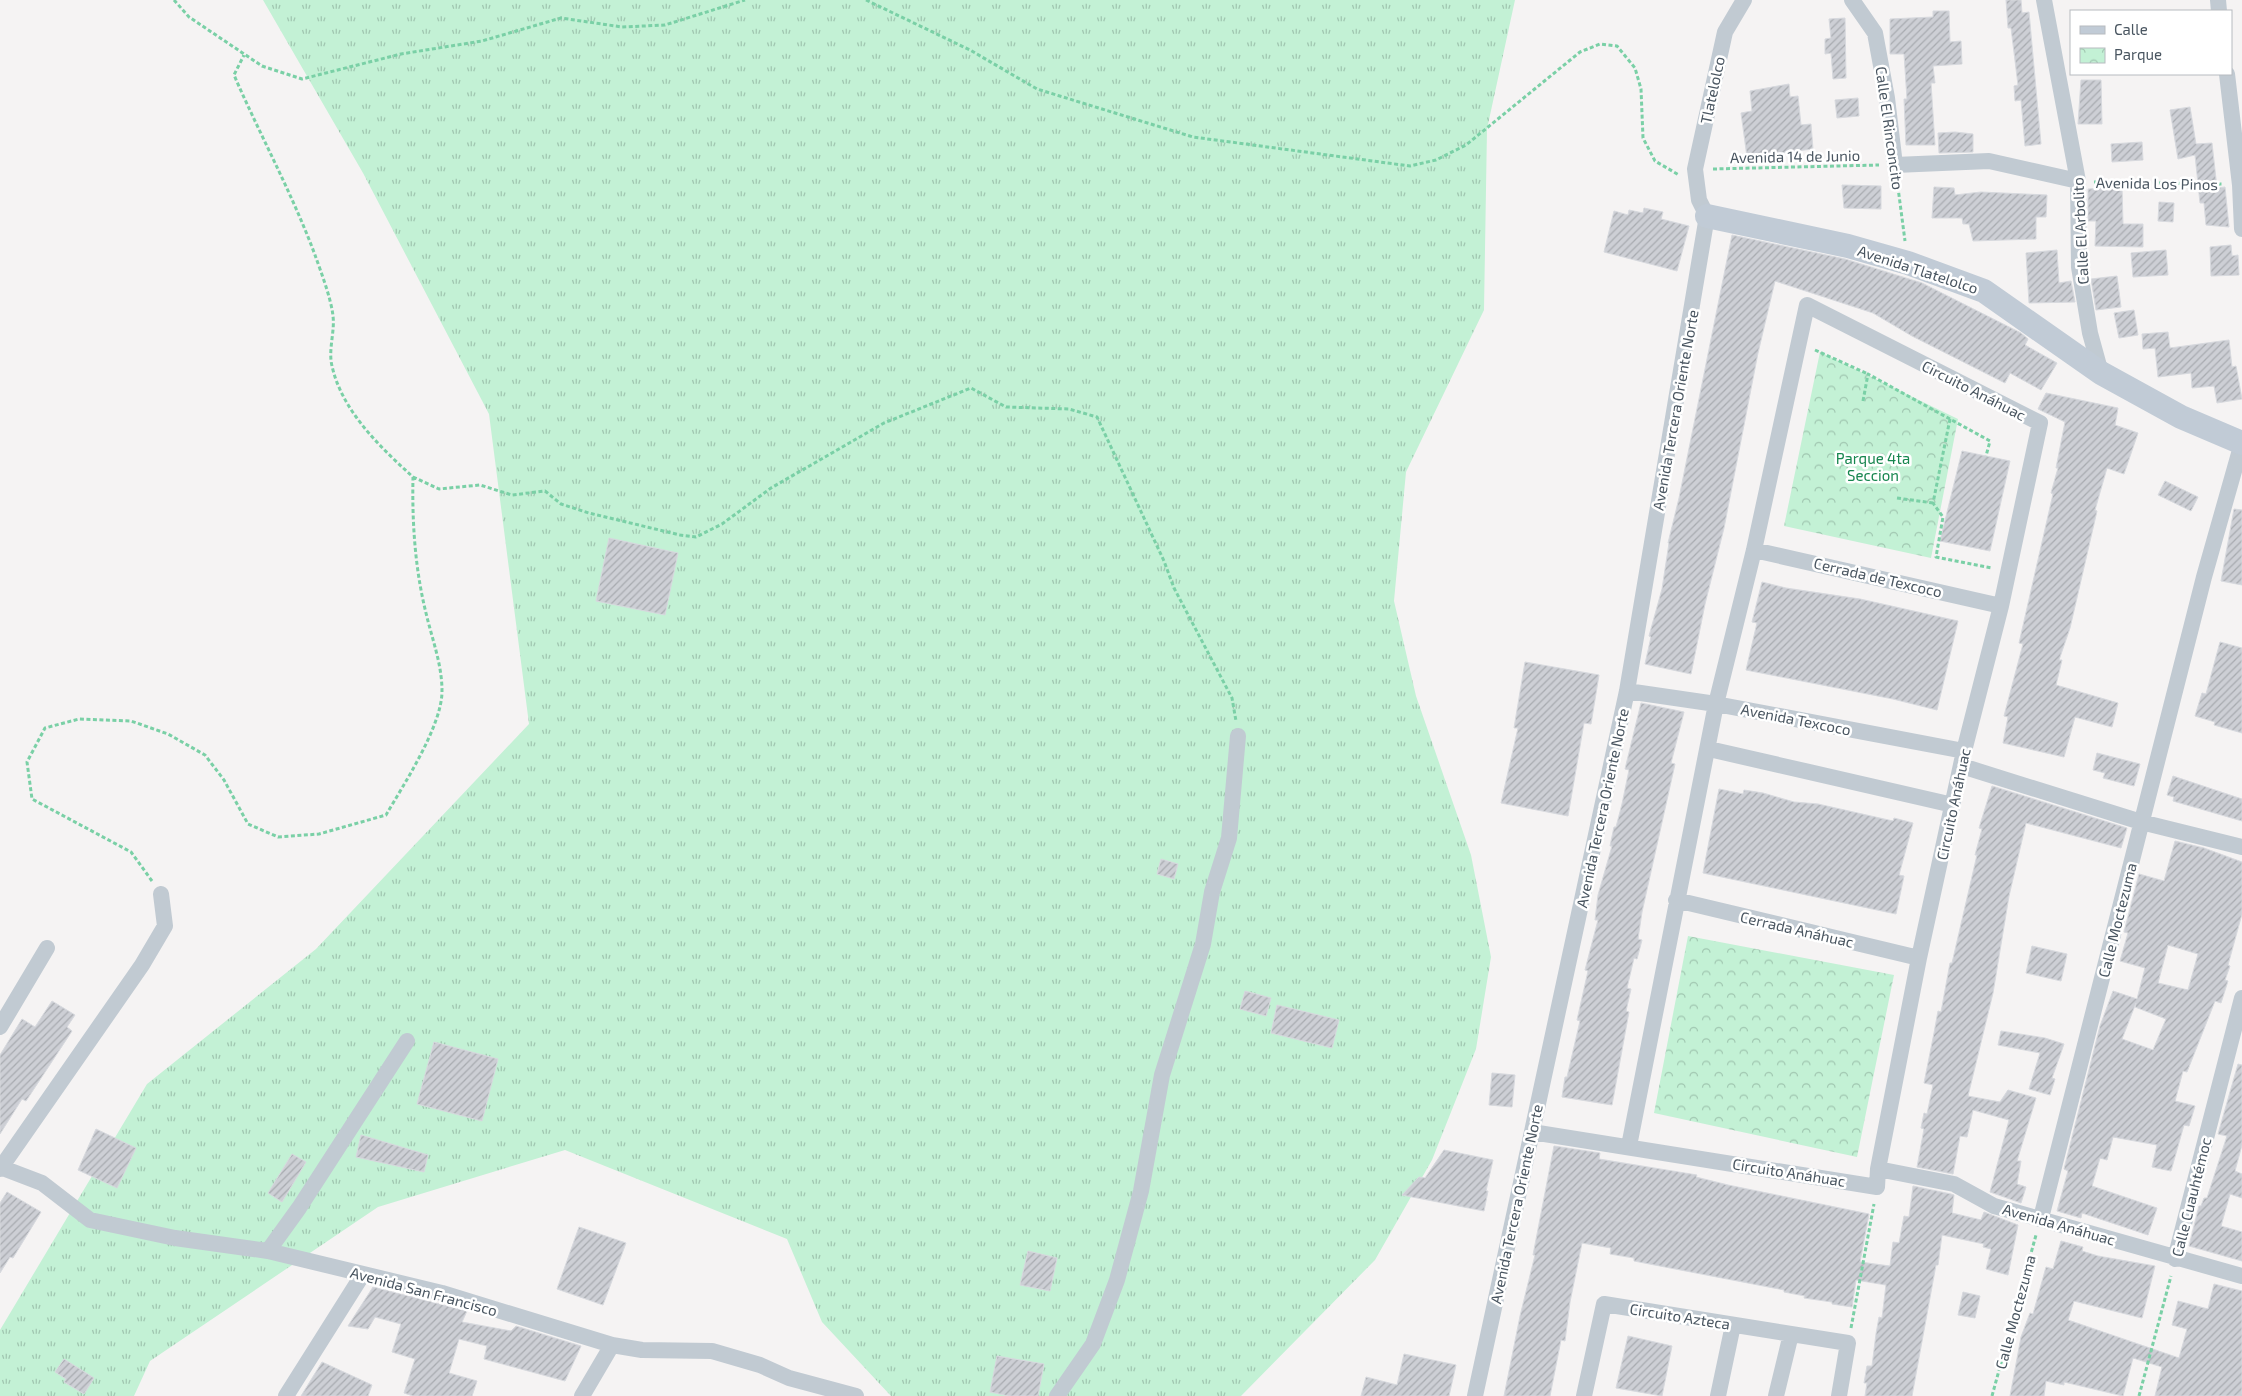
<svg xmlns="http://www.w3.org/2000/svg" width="2242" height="1396" viewBox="0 0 2242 1396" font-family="'Exo 2',sans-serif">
<defs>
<pattern id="grass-tufts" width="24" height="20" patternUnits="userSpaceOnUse" patternTransform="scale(1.25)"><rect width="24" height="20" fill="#c3f1d5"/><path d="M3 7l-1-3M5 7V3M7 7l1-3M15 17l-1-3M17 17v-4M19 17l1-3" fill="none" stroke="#a0c6b0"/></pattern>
<pattern id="park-crowns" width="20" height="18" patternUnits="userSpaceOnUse" patternTransform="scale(1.25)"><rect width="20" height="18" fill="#c3f1d5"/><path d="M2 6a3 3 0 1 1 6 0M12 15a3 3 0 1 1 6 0" fill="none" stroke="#a0c6b0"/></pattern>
<pattern id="building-hatch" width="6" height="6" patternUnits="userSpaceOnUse" patternTransform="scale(1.25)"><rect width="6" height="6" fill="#cdcfd5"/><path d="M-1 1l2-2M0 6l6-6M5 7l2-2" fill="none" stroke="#a8abb0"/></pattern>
</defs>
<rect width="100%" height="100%" fill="#f5f3f3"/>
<path fill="url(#grass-tufts)" d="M 263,0 L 1515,0 L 1487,129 L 1484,310 L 1406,472 L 1394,601 L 1416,696 L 1471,855 L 1491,957 L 1476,1049 L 1432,1160 L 1375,1260 L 1241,1396 L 891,1396 L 822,1322 L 787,1239 L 565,1150 L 378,1207 L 150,1361 L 134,1396 L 0,1396 L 0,1330 L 147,1084 L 316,949 L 529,724 L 489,414 L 363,173 Z"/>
<path fill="url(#park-crowns)" d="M 1820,352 L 1958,419 L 1931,558 L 1784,526 Z
M 1688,936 L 1894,975 L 1857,1157 L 1654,1113 Z"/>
<path fill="url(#building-hatch)" stroke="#d7d9de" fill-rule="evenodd" d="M 2006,0 L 2021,0 L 2022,13 L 2029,12 L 2041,144 L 2025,146 L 2021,100 L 2015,101 L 2014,86 L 2018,85 L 2011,28 L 2008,28 Z
M 1933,11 L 1949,11 L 1950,42 L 1961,41 L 1962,64 L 1933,66 L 1935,83 L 1931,83 L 1935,145 L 1906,145 L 1904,99 L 1907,99 L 1904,54 L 1890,54 L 1890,19 L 1933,17 Z
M 1845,18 L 1846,78 L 1833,79 L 1831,53 L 1825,54 L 1825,39 L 1831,38 L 1829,19 Z
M 2081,80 L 2101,80 L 2102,124 L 2078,124 Z
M 1789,84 L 1790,97 L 1798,96 L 1801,125 L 1811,124 L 1813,149 L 1747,157 L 1741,113 L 1752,111 L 1750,91 Z
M 1858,98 L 1859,116 L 1837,118 L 1835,100 Z
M 2190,107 L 2196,144 L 2212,143 L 2217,188 L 2225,187 L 2229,227 L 2206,225 L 2204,203 L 2200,203 L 2195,155 L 2178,159 L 2170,110 Z
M 1955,132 L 1973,134 L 1973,152 L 1939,153 L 1938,133 Z
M 2142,142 L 2143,160 L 2112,162 L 2111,144 Z
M 1842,185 L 1881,186 L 1881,209 L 1844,208 Z
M 1934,187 L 1954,188 L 1955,195 L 1981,192 L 2047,195 L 2046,217 L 2036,217 L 2036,239 L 1973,241 L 1969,224 L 1963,224 L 1962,218 L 1932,218 Z
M 2122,187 L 2123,224 L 2143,224 L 2143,247 L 2095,246 L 2096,221 L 2088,221 L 2088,189 Z
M 2159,202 L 2174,203 L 2173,222 L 2158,221 Z
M 1644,208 L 1663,212 L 1661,219 L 1689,226 L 1677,271 L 1604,252 L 1614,211 L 1628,215 L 1629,210 L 1643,213 Z
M 1732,235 L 1845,259 L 1922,283 L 2021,333 L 2028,339 L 2025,345 L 2057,363 L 2041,390 L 2010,373 L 2005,383 L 1912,336 L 1873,313 L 1775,281 L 1758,353 L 1724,528 L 1705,604 L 1691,674 L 1645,664 L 1651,637 L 1649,636 L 1662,589 L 1669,543 L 1668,543 L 1679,498 Z
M 2231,245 L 2232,256 L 2238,255 L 2239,275 L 2211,276 L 2210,247 Z
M 2057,250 L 2059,283 L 2071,281 L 2075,302 L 2029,303 L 2026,253 Z
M 2166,250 L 2168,275 L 2133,277 L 2131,253 Z
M 2117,276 L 2121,307 L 2096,310 L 2091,279 Z
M 2134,310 L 2138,335 L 2119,338 L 2114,313 Z
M 2168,332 L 2170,348 L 2229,340 L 2232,367 L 2236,366 L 2242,399 L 2217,403 L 2214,386 L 2192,388 L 2191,373 L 2158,377 L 2155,348 L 2143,349 L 2142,334 Z
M 2046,393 L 2118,408 L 2115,425 L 2138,433 L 2124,474 L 2107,468 L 2095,510 L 2097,511 L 2070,628 L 2059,660 L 2062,660 L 2056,685 L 2118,703 L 2112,727 L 2075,717 L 2064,757 L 2003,743 L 2008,717 L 2004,716 L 2023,644 L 2019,643 L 2053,494 L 2051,493 L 2058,468 L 2056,468 L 2065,422 L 2038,409 Z
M 1962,451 L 2010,461 L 1990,551 L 1940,541 Z
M 2165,481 L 2198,497 L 2191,511 L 2158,495 Z
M 2234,509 L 2242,510 L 2242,585 L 2221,581 Z
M 609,538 L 678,553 L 665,615 L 596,601 Z
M 1762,582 L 1786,588 L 1860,599 L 1958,621 L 1937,710 L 1893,699 L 1746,670 L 1757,623 L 1752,622 Z
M 2220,642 L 2242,648 L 2242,733 L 2214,725 L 2215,722 L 2195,716 L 2202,693 L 2206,694 Z
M 1525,662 L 1599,675 L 1591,724 L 1584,723 L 1568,816 L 1501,803 L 1518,728 L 1514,728 Z
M 1641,703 L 1684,712 L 1671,763 L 1675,764 L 1642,912 L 1638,939 L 1642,940 L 1637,959 L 1634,958 L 1627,988 L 1631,989 L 1626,1011 L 1629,1012 L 1612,1105 L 1562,1097 L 1565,1077 L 1567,1077 L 1580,1021 L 1577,1020 L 1588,971 L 1585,970 L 1598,920 L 1595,920 L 1598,895 L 1612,846 L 1610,846 L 1614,827 L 1616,827 L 1622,804 L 1629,770 L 1625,769 Z
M 2097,753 L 2140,764 L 2134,786 L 2103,778 L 2105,773 L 2093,770 Z
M 2173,776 L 2242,799 L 2242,821 L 2173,801 L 2174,797 L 2167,795 Z
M 1992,786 L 2127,828 L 2121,848 L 2026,823 L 2009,896 L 1993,993 L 1968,1096 L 2000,1102 L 2008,1090 L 2036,1098 L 2017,1161 L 2021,1161 L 2017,1184 L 2026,1187 L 2021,1203 L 1990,1192 L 2009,1120 L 1973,1110 L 1967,1137 L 1960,1136 L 1953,1174 L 1917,1167 L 1924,1129 L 1921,1128 L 1924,1113 L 1927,1114 L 1933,1085 L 1924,1083 L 1934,1033 L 1938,1011 L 1941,1012 L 1950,963 L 1952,963 L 1977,855 L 1975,855 L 1982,829 L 1979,828 Z
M 1719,789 L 1743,794 L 1744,790 L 1763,793 L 1794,802 L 1818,804 L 1893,821 L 1894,818 L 1913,823 L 1899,875 L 1904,876 L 1896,914 L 1703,873 Z
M 2175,841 L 2204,848 L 2242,862 L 2242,914 L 2228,965 L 2230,966 L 2225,980 L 2228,981 L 2221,1003 L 2215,1001 L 2187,1072 L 2183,1071 L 2175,1101 L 2195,1106 L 2189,1126 L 2184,1125 L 2171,1171 L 2152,1167 L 2157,1145 L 2113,1137 L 2107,1160 L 2100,1158 L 2092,1186 L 2157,1208 L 2148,1235 L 2082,1213 L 2081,1218 L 2057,1211 L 2068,1171 L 2064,1169 L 2100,1026 L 2113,991 L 2137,999 L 2145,968 L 2120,961 L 2128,933 L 2124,932 L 2139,874 L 2164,881 ZM 2168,945 L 2198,954 L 2188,990 L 2158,983 ZM 2136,1003 L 2135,1007 L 2166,1019 L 2153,1050 L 2122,1039 Z
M 1161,859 L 1178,864 L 1174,879 L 1157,874 Z
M 2032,946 L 2067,954 L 2061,981 L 2026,973 Z
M 1245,991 L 1271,998 L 1266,1016 L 1240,1009 Z
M 52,1001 L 75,1015 L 67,1027 L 72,1031 L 26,1101 L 22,1099 L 0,1134 L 0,1055 L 22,1019 L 35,1027 Z
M 1277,1005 L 1339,1020 L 1332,1048 L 1271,1033 Z
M 2001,1031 L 2045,1038 L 2064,1044 L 2052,1078 L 2055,1079 L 2050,1095 L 2029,1089 L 2040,1053 L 1998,1045 Z
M 434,1042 L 498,1059 L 482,1121 L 417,1104 Z
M 2238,1064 L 2242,1065 L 2242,1145 L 2235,1171 L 2242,1174 L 2242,1198 L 2230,1194 L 2221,1226 L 2242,1232 L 2242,1261 L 2189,1246 L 2199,1206 L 2201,1206 L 2204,1198 L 2207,1198 L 2227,1136 L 2218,1134 Z
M 1492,1073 L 1515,1075 L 1512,1107 L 1489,1105 Z
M 96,1129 L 136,1148 L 117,1188 L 78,1170 Z
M 361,1135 L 428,1155 L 424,1172 L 356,1157 Z
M 1554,1146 L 1600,1153 L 1599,1159 L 1697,1175 L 1696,1177 L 1728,1185 L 1869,1214 L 1860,1262 L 1890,1266 L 1893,1242 L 1899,1243 L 1904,1216 L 1909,1217 L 1913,1186 L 1951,1194 L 1954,1195 L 1952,1213 L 1981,1220 L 1984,1212 L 2018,1225 L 2008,1275 L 1986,1269 L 1991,1249 L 1983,1247 L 1984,1244 L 1942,1235 L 1938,1265 L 1936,1265 L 1912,1396 L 1865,1396 L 1867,1383 L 1864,1383 L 1867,1366 L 1872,1366 L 1876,1334 L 1879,1317 L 1882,1318 L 1886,1285 L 1856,1280 L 1852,1307 L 1832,1304 L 1832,1302 L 1804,1298 L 1805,1296 L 1784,1292 L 1784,1290 L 1634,1261 L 1634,1258 L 1610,1254 L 1611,1248 L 1582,1243 L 1570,1302 L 1565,1341 L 1561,1340 L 1550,1396 L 1504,1396 L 1520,1316 L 1535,1255 L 1533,1255 Z
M 1444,1150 L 1493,1160 L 1486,1191 L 1488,1191 L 1484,1211 L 1402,1195 L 1419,1177 L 1425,1178 Z
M 292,1154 L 306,1162 L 282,1202 L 268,1193 Z
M 7,1192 L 41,1212 L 13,1258 L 10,1257 L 0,1273 L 0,1203 Z
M 579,1227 L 626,1243 L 603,1305 L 557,1289 Z
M 2061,1241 L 2083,1247 L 2082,1251 L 2098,1256 L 2155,1266 L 2142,1318 L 2074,1301 L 2068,1320 L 2179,1358 L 2187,1329 L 2172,1325 L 2178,1301 L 2208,1309 L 2214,1284 L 2242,1291 L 2242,1396 L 2155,1396 L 2162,1367 L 2133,1358 L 2123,1396 L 2064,1382 L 2064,1385 L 2046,1381 L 2044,1396 L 2010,1396 L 2021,1337 L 2030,1313 L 2033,1314 L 2046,1267 L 2053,1269 Z
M 1028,1251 L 1057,1258 L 1050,1291 L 1020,1285 Z
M 373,1287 L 467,1311 L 462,1322 L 511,1331 L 516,1326 L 581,1346 L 565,1381 L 484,1359 L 487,1346 L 459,1339 L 449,1373 L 477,1381 L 472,1396 L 413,1396 L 404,1393 L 415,1359 L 392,1352 L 401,1324 L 375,1317 L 368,1329 L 348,1326 Z
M 1963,1292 L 1980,1296 L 1975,1318 L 1958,1315 Z
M 1628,1336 L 1672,1346 L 1662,1396 L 1616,1388 Z
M 1404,1354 L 1456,1365 L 1449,1396 L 1361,1396 L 1366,1377 L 1397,1385 Z
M 997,1356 L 1044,1364 L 1038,1396 L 1009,1396 L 990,1392 Z
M 64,1359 L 94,1378 L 84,1394 L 64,1382 L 66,1379 L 55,1372 Z
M 322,1362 L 372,1385 L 368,1396 L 301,1396 Z"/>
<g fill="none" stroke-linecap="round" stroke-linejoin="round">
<path stroke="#7ad0a6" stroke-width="3" stroke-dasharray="4 2.5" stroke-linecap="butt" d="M 174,0 L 189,17 L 262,66 L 302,79 L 401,54 L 482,41 L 561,18 L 622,27 L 665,25 L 745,0
M 866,0 L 970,50 L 1037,89 L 1193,137 L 1410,166 L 1436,160 L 1466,145 L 1580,52 L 1600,44 L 1617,46 L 1635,68 L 1641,89 L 1643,138 L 1655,161 L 1679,175
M 1713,169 L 1879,165
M 1897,180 L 1905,241
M 2094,182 L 2223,184
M 1815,350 L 1868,374
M 1863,401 L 1868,374 L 1990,441 L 1986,456
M 1950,419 L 1933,503 L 1943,517 L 1936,557 L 1992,568
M 413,477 L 439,489 L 480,485 L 512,495 L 545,491 L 561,504 L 589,513 L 680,535 L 696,537 L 722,524 L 771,488 L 884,423 L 971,388 L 1006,407 L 1069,409 L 1097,417 L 1164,561 L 1174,588 L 1232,698 L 1236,721
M 1897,498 L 1933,503
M 152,881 L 131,852 L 32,799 L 27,762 L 45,728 L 79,719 L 131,721 L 168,734 L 205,755 L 224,780 L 248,824 L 278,837 L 319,834 L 386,815 C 404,784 442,726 442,691 C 442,664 432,639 426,613 C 415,569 412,522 413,477 C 380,447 342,411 332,366 C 328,350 335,332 333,316 C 331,298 321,272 315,255 C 292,193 260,135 234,75 L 244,55
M 1851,1328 L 1874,1204
M 1992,1396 L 2036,1235
M 2139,1396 L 2171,1276"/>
<path stroke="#c1cad2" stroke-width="16" d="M 1852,0 L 1875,33 L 1887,98 L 1895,165 L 1989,161 L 2078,181
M 2044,0 L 2078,181 L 2079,267 L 2090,333 L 2101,373
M 2218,0 L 2219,11
M 2227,74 L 2240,185 L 2242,229
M 1754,550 L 2001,606
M 1627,691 L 1716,704 L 1964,751
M 1709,749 L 1953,805
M 1962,766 L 2141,822 L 2242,847
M 1676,900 L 1919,958
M 0,1027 L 47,948
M 1532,1132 L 1877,1187 L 1878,1169 L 1919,958 L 1964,751 L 2001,606 L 2040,423 L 1807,305 L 1754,550 L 1716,704 L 1629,1146
M 0,1167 L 42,1183 L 90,1220 L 175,1238 L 268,1251 L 442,1293 L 612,1345 L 642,1350 L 712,1351 L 760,1365 L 789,1378 L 856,1396
M 0,1169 L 142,965 L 165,926 L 161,894
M 1878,1169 L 1954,1184 L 1994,1206 L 2242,1276
M 2041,1218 L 2204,577 L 2242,443
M 268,1251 L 299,1208 L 407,1041
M 2175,1259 L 2242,998
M 286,1396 L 363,1274
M 582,1396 L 612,1345
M 1057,1396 L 1093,1344 L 1117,1280 L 1141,1191 L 1162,1075 L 1203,944 L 1212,892 L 1229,838 L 1238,736
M 1475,1396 L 1627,691 L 1707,216 L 1699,200 L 1695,169 L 1725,32 L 1744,0
M 1584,1396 L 1604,1304 L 1848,1343 L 1839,1396
M 1718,1396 L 1733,1325
M 1776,1396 L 1791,1334"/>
<path stroke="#c1cbd6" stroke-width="24" d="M 1707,216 L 1848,246 L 1908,263 L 1984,291 L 2101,373 L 2181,417 L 2242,443"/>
</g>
<g text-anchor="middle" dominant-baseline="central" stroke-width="5" stroke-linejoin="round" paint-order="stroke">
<g font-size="15" fill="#4a5661" stroke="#fff">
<text transform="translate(1712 90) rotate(-78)">Tlatelolco</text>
<text transform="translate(1890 128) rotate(82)">Calle El Rinconcito</text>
<text transform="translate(1795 156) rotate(-1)">Avenida 14 de Junio</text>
<text transform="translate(2157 183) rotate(1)">Avenida Los Pinos</text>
<text transform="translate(2080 231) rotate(-93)">Calle El Arbolito</text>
<text transform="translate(1918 269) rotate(18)">Avenida Tlatelolco</text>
<text transform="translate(1974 390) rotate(27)">Circuito Anáhuac</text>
<text transform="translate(1675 410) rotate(-80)">Avenida Tercera Oriente Norte</text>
<text transform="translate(1878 577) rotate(13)">Cerrada de Texcoco</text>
<text transform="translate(1796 719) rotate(11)">Avenida Texcoco</text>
<text transform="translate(1953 804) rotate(-78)">Circuito Anáhuac</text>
<text transform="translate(1602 808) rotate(-78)">Avenida Tercera Oriente Norte</text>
<text transform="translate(2117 920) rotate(-76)">Calle Moctezuma</text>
<text transform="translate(1797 929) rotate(13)">Cerrada Anáhuac</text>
<text transform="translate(1789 1172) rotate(9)">Circuito Anáhuac</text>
<text transform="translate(2191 1197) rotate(-76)">Calle Cuauhtémoc</text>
<text transform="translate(1516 1204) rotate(-78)">Avenida Tercera Oriente Norte</text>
<text transform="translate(2059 1224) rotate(16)">Avenida Anáhuac</text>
<text transform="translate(424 1291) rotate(15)">Avenida San Francisco</text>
<text transform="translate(2015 1312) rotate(-75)">Calle Moctezuma</text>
<text transform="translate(1680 1316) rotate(9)">Circuito Azteca</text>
</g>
<g font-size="15" fill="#17864f" stroke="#fff">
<text x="1873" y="458">Parque 4ta<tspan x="1873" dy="17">Seccion</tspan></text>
</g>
</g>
<rect x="2070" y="10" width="162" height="65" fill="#ffffff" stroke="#b7bbc0"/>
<rect x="2080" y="26" width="25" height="8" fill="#c1cbd6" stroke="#b7bbc0"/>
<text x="2114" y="35" font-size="15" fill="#4a5661">Calle</text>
<rect x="2080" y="48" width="25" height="15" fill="url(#park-crowns)" stroke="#b7bbc0"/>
<text x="2114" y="60" font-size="15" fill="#4a5661">Parque</text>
</svg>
